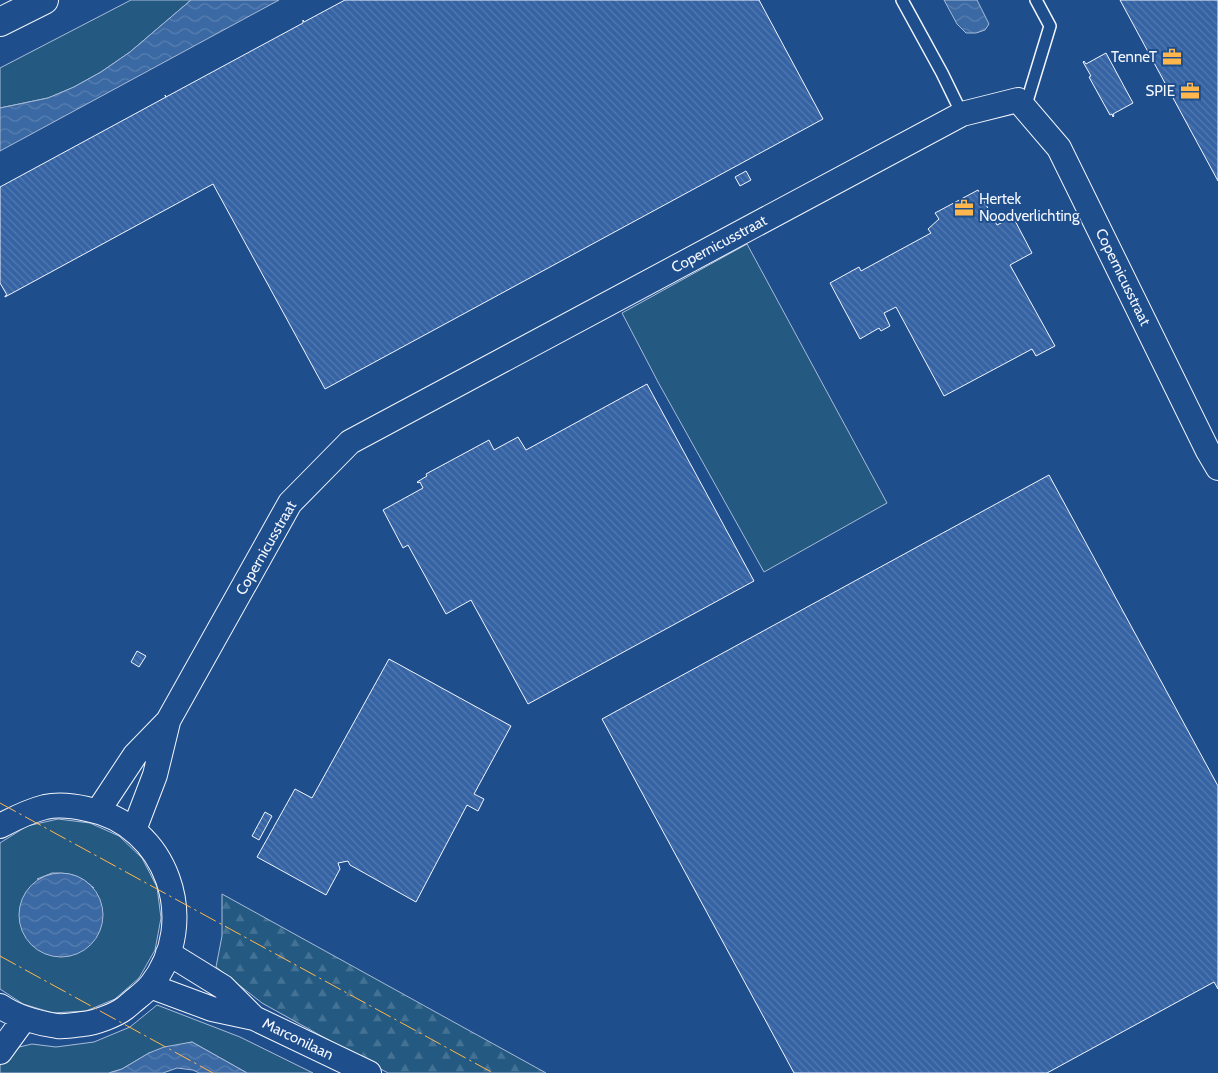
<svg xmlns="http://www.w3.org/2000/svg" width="1218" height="1073" viewBox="0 0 1218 1073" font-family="Cabin,sans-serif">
<defs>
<pattern id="forest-firs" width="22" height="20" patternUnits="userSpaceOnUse" patternTransform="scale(1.25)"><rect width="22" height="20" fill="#245a82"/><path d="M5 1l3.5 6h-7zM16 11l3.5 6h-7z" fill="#447295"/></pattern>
<pattern id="water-waves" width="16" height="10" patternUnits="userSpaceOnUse" patternTransform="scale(1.25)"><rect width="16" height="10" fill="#3b69a3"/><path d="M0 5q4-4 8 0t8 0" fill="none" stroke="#587fb1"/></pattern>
<pattern id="building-back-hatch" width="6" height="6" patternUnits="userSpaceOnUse" patternTransform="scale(1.25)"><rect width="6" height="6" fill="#3563a3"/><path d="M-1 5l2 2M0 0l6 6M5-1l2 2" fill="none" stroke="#537ab1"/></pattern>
</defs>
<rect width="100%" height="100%" fill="#1f4e8c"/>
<path fill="#245a82" stroke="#a8bbd7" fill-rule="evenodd" d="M 131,0 L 191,0 L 130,52 L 101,72 L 74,87 L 48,98 L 0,108 L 0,68 Z
M 747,244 L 887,503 L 764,572 L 658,382 L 622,313 Z
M 58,819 L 90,823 L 119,836 L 142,858 L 157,887 L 161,918 L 155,950 L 139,978 L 115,999 L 86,1011 L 53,1013 L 23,1004 L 0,989 L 0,843 L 27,826 ZM 52,873 C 71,873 79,875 94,888 L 37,879 Z
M 157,1005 L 240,1037 L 313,1073 L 247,1073 L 192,1042 L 149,1053 L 122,1069 L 109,1073 L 0,1073 L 0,1065 L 5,1056 L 15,1048 L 32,1044 L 56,1047 L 94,1042 L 130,1027 Z"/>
<path fill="url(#forest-firs)" stroke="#a8bbd7" d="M 222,894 L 546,1073 L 388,1073 L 262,1003 L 216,967 L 222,936 Z"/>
<path fill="url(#water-waves)" stroke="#a8bbd7" d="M 191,0 L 279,0 L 0,151 L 0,108 L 48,98 L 74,87 L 101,72 L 130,52 Z
M 944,0 L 977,0 L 989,24 L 985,30 L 976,33 L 966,33 L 957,24 Z
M19 915a42 42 0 1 1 84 0a42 42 0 1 1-84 0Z
M 192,1042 L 247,1073 L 199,1073 L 193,1070 L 177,1068 L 163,1073 L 109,1073 L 122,1069 L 149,1053 L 164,1047 Z"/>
<path fill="url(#building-back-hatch)" stroke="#f2f6ff" d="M 345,0 L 759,0 L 823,119 L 325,389 L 213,184 L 5,297 L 5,296 L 7,295 L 0,283 L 0,187 L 166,97 L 165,95 L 166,97 L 303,23 L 303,20 L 304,22 Z
M 1120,0 L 1218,0 L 1218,181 Z
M 1106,53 L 1133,103 L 1113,114 L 1114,116 L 1113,117 L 1112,114 L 1110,115 L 1089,77 L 1091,76 L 1083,62 L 1084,61 L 1086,64 Z
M 746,171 L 751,180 L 740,186 L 735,177 Z
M 978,190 L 997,225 L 1013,217 L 1032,253 L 1010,265 L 1055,346 L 1036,356 L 1032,349 L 944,396 L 896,307 L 884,313 L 890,326 L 881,331 L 879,328 L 860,339 L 830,283 L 859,267 L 861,271 L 931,233 L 928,229 L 939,219 L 935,213 Z
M 647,384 L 754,581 L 528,704 L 471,600 L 446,614 L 408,545 L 403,548 L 383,510 L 423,488 L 420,482 L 418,483 L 417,482 L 427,476 L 426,474 L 489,440 L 494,450 L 518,437 L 526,450 Z
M 1049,475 L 1218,786 L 1218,989 L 1214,982 L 1047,1073 L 794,1073 L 602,719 Z
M 137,651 L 146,656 L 139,667 L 131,662 Z
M 389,659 L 511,726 L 474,794 L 484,799 L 478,811 L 467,805 L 416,902 L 350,865 L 348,861 L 338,863 L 340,869 L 326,895 L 257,857 L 295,789 L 312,798 Z
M 265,812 L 272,816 L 259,840 L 252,836 Z"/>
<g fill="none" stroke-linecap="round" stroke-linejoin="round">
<g stroke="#f2f6ff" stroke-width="14">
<path id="service" d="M 902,0 L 942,73 L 962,114
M 1025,108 L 1050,26 L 1036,0"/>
</g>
<g stroke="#f2f6ff" stroke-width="26">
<path id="minor" d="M 98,811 L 135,755 L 168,721 L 290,503 L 350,442 L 962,114 L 1018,100 L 1059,148 L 1208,451 L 1218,468
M 0,826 C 15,818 29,811 45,807 C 59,804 74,806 87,809 C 167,824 201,922 151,985 C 147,990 142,994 137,998 C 133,1001 129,1005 125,1008 C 116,1015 95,1023 83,1024 C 75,1025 65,1027 57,1026 C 37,1023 16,1017 0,1006
M 134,830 L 155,775 L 168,722
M 168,953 L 223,987 L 254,1018
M 150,986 L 212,1009 L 254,1018 L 369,1073
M 0,1052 L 24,1019"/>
</g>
<g stroke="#f2f6ff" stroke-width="30">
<path id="primary" d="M 0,22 L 44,0"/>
</g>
<use href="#service" stroke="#1f4e8c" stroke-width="11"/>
<use href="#minor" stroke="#1f4e8c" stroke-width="24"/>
<use href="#primary" stroke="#1f4e8c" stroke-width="28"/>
<path stroke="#ffb74d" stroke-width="1" stroke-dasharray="18 4 2.5 4" stroke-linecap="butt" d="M 0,803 L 493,1073
M 0,956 L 213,1073"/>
</g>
<defs>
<g id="office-bare" transform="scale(1.5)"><path d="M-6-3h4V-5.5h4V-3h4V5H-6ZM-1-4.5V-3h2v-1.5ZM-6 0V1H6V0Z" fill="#ffb74d" stroke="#1f4e8c" stroke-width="2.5" paint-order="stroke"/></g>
</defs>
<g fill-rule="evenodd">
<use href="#office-bare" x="1172" y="57"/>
<use href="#office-bare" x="1190" y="91"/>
<use href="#office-bare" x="964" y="208"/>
</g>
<g text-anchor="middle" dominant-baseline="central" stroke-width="4" stroke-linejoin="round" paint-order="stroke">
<g font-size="15" fill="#f2f6ff" stroke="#1f4e8c" text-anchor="end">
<text x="1157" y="57">TenneT</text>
<text x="1175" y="91">SPIE</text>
<text x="979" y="199" text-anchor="start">Hertek<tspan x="979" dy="17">Noodverlichting</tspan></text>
</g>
<g font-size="15" fill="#f2f6ff" stroke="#1f4e8c">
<text transform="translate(719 244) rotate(-28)">Copernicusstraat</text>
<text transform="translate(1123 277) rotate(64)">Copernicusstraat</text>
<text transform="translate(266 548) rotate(-60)">Copernicusstraat</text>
<text transform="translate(298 1039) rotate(26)">Marconilaan</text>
</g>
</g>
</svg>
